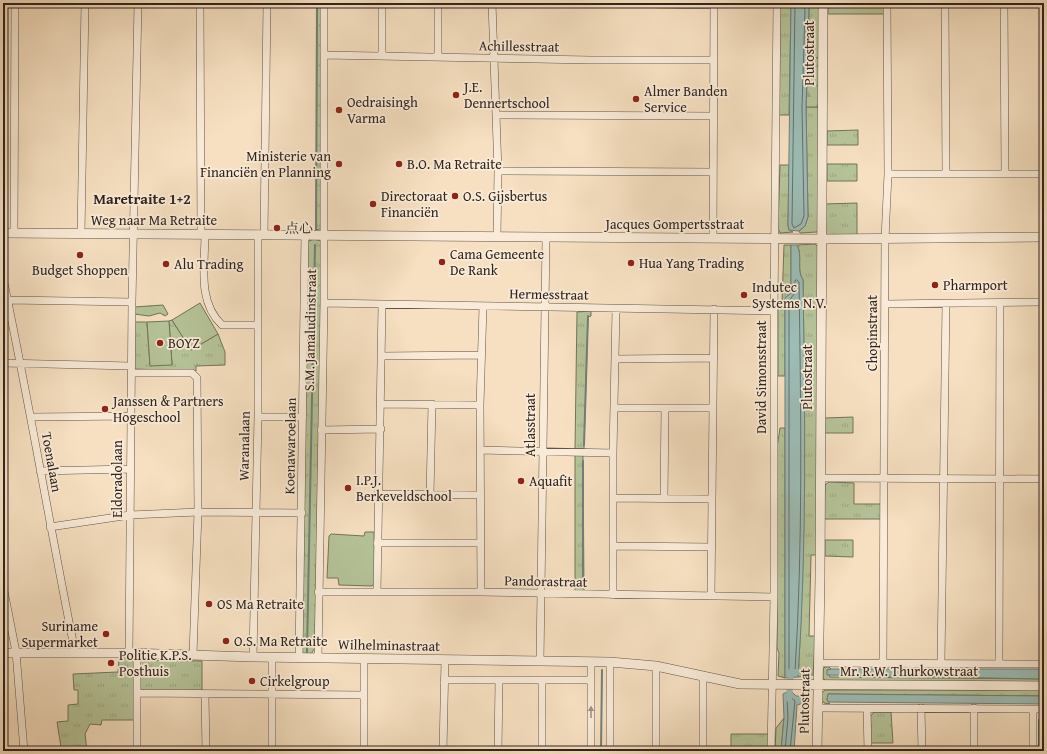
<svg xmlns="http://www.w3.org/2000/svg" width="1047" height="754" viewBox="0 0 1047 754" font-family="'Gentium Book Plus','Noto Serif SC',serif">
<defs>
<pattern id="grass-tufts" width="24" height="20" patternUnits="userSpaceOnUse"><rect width="24" height="20" fill="#b5c398"/><path d="M3 7l-1-3M5 7V3M7 7l1-3M15 17l-1-3M17 17v-4M19 17l1-3" fill="none" stroke="#9ca783"/></pattern>
<pattern id="forest-firs" width="22" height="20" patternUnits="userSpaceOnUse"><rect width="22" height="20" fill="#b5c398"/><path d="M5 1l3.5 6h-7zM16 11l3.5 6h-7z" fill="#9ca783"/></pattern>
</defs>
<rect width="100%" height="100%" fill="#f6e0c1"/>
<filter id="stains"><feTurbulence type="fractalNoise" baseFrequency=".005" numOctaves="4"/><feColorMatrix values="0 0 0 0 .2 0 0 0 0 .09 0 0 0 0 .02 0 0 0 .5 -.17"/></filter>
<radialGradient id="worn" r=".72"><stop offset=".6" stop-color="#630" stop-opacity="0"/><stop offset="1" stop-color="#630" stop-opacity=".3"/></radialGradient>
<path fill="url(#grass-tufts)" stroke="#72745b" d="M 317,3 L 322,3 L 323,228 L 316,230 Z
M 780,3 L 791,3 L 789,115 L 779,115 Z
M 806,3 L 821,3 L 820,58 L 808,58 L 809,7 Z
M 828,3 L 884,3 L 884,14 L 828,14 Z
M 806,107 L 819,107 L 818,228 L 817,232 L 800,233 L 799,231 L 805,226 L 808,217 Z
M 858,130 L 858,145 L 827,145 L 827,131 Z
M 827,164 L 857,164 L 857,181 L 827,181 Z
M 780,165 L 789,165 L 788,225 L 789,230 L 793,232 L 780,233 L 778,228 Z
M 857,203 L 857,235 L 826,235 L 825,204 Z
M 314,239 L 321,241 L 322,245 L 315,648 L 311,654 L 304,654 L 302,652 L 302,643 L 308,245 L 309,241 Z
M 815,244 L 819,248 L 817,555 L 811,555 L 809,636 L 816,636 L 813,675 L 798,677 C 806,545 805,413 803,280 C 796,270 803,256 797,245 Z
M 784,245 L 791,245 L 791,293 L 785,299 L 785,376 L 778,376 L 778,305 L 782,302 Z
M 163,305 L 168,314 L 165,316 L 160,313 L 149,316 L 134,314 L 134,307 Z
M 591,311 L 591,316 L 588,317 L 584,449 L 575,449 L 577,312 Z
M 172,320 L 191,350 L 218,334 L 225,352 L 225,365 L 196,366 L 196,371 L 134,369 L 134,322 L 147,322 L 150,365 L 172,364 L 169,321 Z
M 853,417 L 853,433 L 825,433 L 825,418 Z
M 780,428 L 785,428 L 785,678 L 778,676 L 779,653 L 777,648 L 777,448 Z
M 575,455 L 583,455 L 584,592 L 575,592 Z
M 829,482 L 854,483 L 854,504 L 881,504 L 881,519 L 824,519 L 825,485 Z
M 825,540 L 853,540 L 853,557 L 825,556 Z
M 119,658 L 129,658 L 134,662 L 134,720 L 102,720 L 101,725 L 90,724 L 85,734 L 87,751 L 71,751 L 71,747 L 61,747 L 57,722 L 68,721 L 68,705 L 78,704 L 78,690 L 74,690 L 73,674 L 118,672 Z
M 140,660 L 202,661 L 202,691 L 139,690 Z
M 825,667 L 829,667 L 831,669 L 827,670 L 830,677 L 1044,679 L 1044,684 L 825,681 L 823,677 L 823,669 Z
M 825,690 L 1044,690 L 1044,696 L 828,694 L 827,700 L 830,704 L 824,703 C 821,699 821,693 825,690 Z
M 874,712 L 891,712 L 893,743 L 871,743 L 870,717 Z
M 784,718 L 781,751 L 775,751 L 776,728 Z
M 731,734 L 769,734 L 769,751 L 731,751 Z"/>
<path fill="url(#forest-firs)" stroke="#72745b" d="M 808,58 L 820,58 L 819,107 L 806,107 Z"/>
<path fill="#b5c398" stroke="#72745b" d="M 200,303 L 218,334 L 191,350 L 172,320 Z
M 169,321 L 172,365 L 150,366 L 147,322 Z
M 365,532 L 374,532 L 375,582 L 372,586 L 339,585 L 338,578 L 327,578 L 329,536 L 331,534 L 364,536 Z"/>
<path fill="#9dbdb6" stroke="#718079" d="M 791,3 L 806,3 L 809,7 L 806,107 L 808,217 L 805,226 L 799,231 L 789,230 L 788,225 Z
M 791,245 L 797,245 C 803,256 796,270 803,280 C 805,413 807,545 798,677 L 785,678 L 785,298 L 791,293 Z
M 831,669 L 1044,669 L 1044,679 L 827,675 L 827,670 Z
M 787,692 L 792,692 L 796,696 L 806,696 L 807,702 L 797,705 L 794,751 L 781,751 L 784,718 L 783,694 Z
M 828,694 L 1044,696 L 1044,704 L 829,702 L 827,700 Z"/>
<g fill="none" stroke-linecap="round" stroke-linejoin="round">
<path stroke="#66706a" stroke-width="1" d="M 795,3 L 792,224 L 794,228 L 801,224 L 804,216 L 802,107 L 805,10 L 803,3
M 797,280 L 799,282 C 801,412 803,542 795,672 L 791,674 L 789,672 L 789,301 L 794,294 L 795,281 Z
M 785,751 L 788,718 L 787,698 L 789,696 L 795,701 L 790,751"/>
<path stroke="#718079" stroke-width="2" d="M 316,230 L 317,3
M 584,445 L 588,316
M 583,461 L 583,586
M 307,652 L 315,245
M 601,751 L 602,670
M 1039,751 L 1039,720"/>
<path stroke="#9dbdb6" stroke-width="6" d="M 791,672 L 807,672
M 789,699 L 791,671"/>
<g stroke="#625347" stroke-width="8">
<path id="minor" d="M 200,3 L 201,234
M 382,3 L 382,56
M 492,3 L 498,171 L 497,236
M 594,3 L 714,5
M 945,3 L 946,174
M 1004,3 L 1005,174
M 324,55 L 591,60 L 714,60
M 438,57 L 438,3
M 496,115 L 713,116
M 498,171 L 713,172
M 888,174 L 1044,174
M 14,233 L 15,3
M 81,234 L 85,3
M 205,234 C 205,264 197,302 222,325 L 258,325
M 264,235 L 267,3
M 713,238 L 714,3
M 3,278 C 29,402 50,527 75,652
M 8,300 L 132,302
M 324,303 L 774,311
M 886,304 L 1044,302
M 382,356 L 481,355
M 616,359 L 714,358
M 3,363 L 131,366
M 131,373 L 192,373 L 197,378 L 198,512 L 193,655
M 381,404 L 480,405
M 614,408 L 713,408
M 32,417 L 131,416
M 258,417 L 303,417
M 321,430 L 381,429
M 480,450 L 613,453
M 40,471 L 130,469
M 821,478 L 1044,479
M 378,494 L 480,495
M 430,495 L 432,404
M 614,498 L 711,499
M 664,498 L 665,408
M 50,527 L 130,515 L 198,512 L 302,513
M 377,543 L 480,543
M 614,546 L 712,547
M 3,586 L 16,652 L 24,751
M 318,592 L 481,592 L 774,597
M 377,592 L 382,305
M 481,592 L 480,405 L 483,306
M 613,595 L 613,453 L 616,309
M 711,596 L 714,309
M 129,653 L 132,302 L 138,3
M 137,653 L 137,751
M 253,657 L 258,417 L 258,234
M 272,657 L 272,751
M 299,658 L 305,234
M 318,658 L 324,303 L 324,3
M 364,658 L 364,751
M 540,661 L 546,238
M 818,663 L 1044,664
M 883,663 L 885,239 L 888,174 L 887,3
M 941,663 L 946,304
M 999,664 L 1000,303
M 656,666 L 656,751
M 444,680 L 591,680
M 542,680 L 542,751
M 137,693 L 363,695
M 205,695 L 206,751
M 817,708 L 1044,709
M 867,708 L 868,751
M 921,708 L 922,751
M 974,708 L 974,751
M 1033,709 L 1033,751
M 443,751 L 445,660
M 498,751 L 499,681
M 591,751 L 591,662
M 610,751 L 610,662
M 703,751 L 703,678
M 771,751 L 774,597 L 774,311 L 777,3"/>
</g>
<g stroke="#625347" stroke-width="10">
<path id="tertiary" d="M 3,233 L 822,239 L 1044,237
M 3,653 L 129,653 L 253,657 L 610,662 L 656,666 L 740,684 L 1044,686
M 817,751 L 820,577 L 823,3"/>
</g>
<use href="#minor" stroke="#f9ebd7" stroke-width="7"/>
<use href="#tertiary" stroke="#f9ebd7" stroke-width="9"/>
</g>
<defs><path id="oneway-solid" d="M-6-.8H1V-3.2L6.5 0L1 3.2V.8H-6Z"/></defs>
<use fill="#9f9184" href="#oneway-solid" transform="translate(591 712) rotate(-90)"/>
<g fill="#8f2418" stroke="#f9ebd7" stroke-width="1.5">
<circle cx="456" cy="95" r="4"/>
<circle cx="636" cy="99" r="4"/>
<circle cx="339" cy="110" r="4"/>
<circle cx="339" cy="164" r="4"/>
<circle cx="399" cy="164" r="4"/>
<circle cx="455" cy="196" r="4"/>
<circle cx="373" cy="204" r="4"/>
<circle cx="277" cy="228" r="4"/>
<circle cx="80" cy="255" r="4"/>
<circle cx="442" cy="262" r="4"/>
<circle cx="631" cy="263" r="4"/>
<circle cx="166" cy="264" r="4"/>
<circle cx="935" cy="285" r="4"/>
<circle cx="744" cy="295" r="4"/>
<circle cx="160" cy="343" r="4"/>
<circle cx="105" cy="409" r="4"/>
<circle cx="521" cy="481" r="4"/>
<circle cx="348" cy="488" r="4"/>
<circle cx="209" cy="604" r="4"/>
<circle cx="106" cy="634" r="4"/>
<circle cx="226" cy="641" r="4"/>
<circle cx="111" cy="663" r="4"/>
<circle cx="252" cy="681" r="4"/>
</g>
<g text-anchor="middle" dominant-baseline="central" stroke-width="3.5" stroke-linejoin="round" paint-order="stroke">
<g font-size="14" fill="#30241e" stroke="#f9ebd7">
<text transform="translate(519 46) rotate(1)">Achillesstraat</text>
<text transform="translate(809 53) rotate(-90)">Plutostraat</text>
<text x="154" y="220">Weg naar Ma Retraite</text>
<text x="675" y="224">Jacques Gompertsstraat</text>
<text transform="translate(549 294) rotate(1)">Hermesstraat</text>
<text transform="translate(310 330) rotate(-89)">S.M. Jamaludinstraat</text>
<text transform="translate(872 333) rotate(-90)">Chopinstraat</text>
<text transform="translate(761 377) rotate(-90)">David Simonsstraat</text>
<text transform="translate(807 377) rotate(-90)">Plutostraat</text>
<text transform="translate(530 425) rotate(-90)">Atlasstraat</text>
<text transform="translate(244 446) rotate(-89)">Waranalaan</text>
<text transform="translate(290 446) rotate(-89)">Koenawaroelaan</text>
<text transform="translate(52 462) rotate(80)">Toenalaan</text>
<text transform="translate(117 479) rotate(-90)">Eldoradolaan</text>
<text transform="translate(546 581) rotate(1)">Pandorastraat</text>
<text transform="translate(389 645) rotate(1)">Wilhelminastraat</text>
<text x="909" y="671">Mr. R.W. Thurkowstraat</text>
<text transform="translate(804 701) rotate(-89)">Plutostraat</text>
</g>
<g font-size="14" fill="#30241e" stroke="#f9ebd7" text-anchor="start">
<text x="464" y="87">J.E.<tspan x="464" dy="16">Dennertschool</tspan></text>
<text x="644" y="91">Almer Banden<tspan x="644" dy="16">Service</tspan></text>
<text x="347" y="102">Oedraisingh<tspan x="347" dy="16">Varma</tspan></text>
<text x="331" y="156" text-anchor="end">Ministerie van<tspan x="331" dy="16">Financiën en Planning</tspan></text>
<text x="407" y="164">B.O. Ma Retraite</text>
<text x="381" y="196">Directoraat<tspan x="381" dy="16">Financiën</tspan></text>
<text x="463" y="196">O.S. Gijsbertus</text>
<text x="285" y="228">点心</text>
<text x="450" y="254">Cama Gemeente<tspan x="450" dy="16">De Rank</tspan></text>
<text x="639" y="263">Hua Yang Trading</text>
<text x="174" y="264">Alu Trading</text>
<text x="80" y="270" text-anchor="middle">Budget Shoppen</text>
<text x="943" y="285">Pharmport</text>
<text x="752" y="287">Indutec<tspan x="752" dy="16">Systems N.V.</tspan></text>
<text x="168" y="343">BOYZ</text>
<text x="113" y="401">Janssen &amp; Partners<tspan x="113" dy="16">Hogeschool</tspan></text>
<text x="356" y="480">I.P.J.<tspan x="356" dy="16">Berkeveldschool</tspan></text>
<text x="529" y="481">Aquafit</text>
<text x="217" y="604">OS Ma Retraite</text>
<text x="98" y="626" text-anchor="end">Suriname<tspan x="98" dy="16">Supermarket</tspan></text>
<text x="234" y="641">O.S. Ma Retraite</text>
<text x="119" y="655">Politie K.P.S.<tspan x="119" dy="16">Posthuis</tspan></text>
<text x="260" y="681">Cirkelgroup</text>
</g>
<g font-size="15" font-weight="bold" fill="#30241e" stroke="#f9ebd7">
<text x="142" y="198">Maretraite 1+2</text>
</g>
</g>
<rect width="1047" height="754" fill="none" stroke="#f6e0c1" stroke-width="16"/>
<rect x="4" y="4" width="1039" height="746" fill="none" stroke="#30241e" stroke-width="2"/>
<rect x="8" y="8" width="1031" height="738" fill="none" stroke="#30241e"/>
<rect width="100%" height="100%" filter="url(#stains)"/>
<rect width="100%" height="100%" fill="url(#worn)"/>
</svg>
